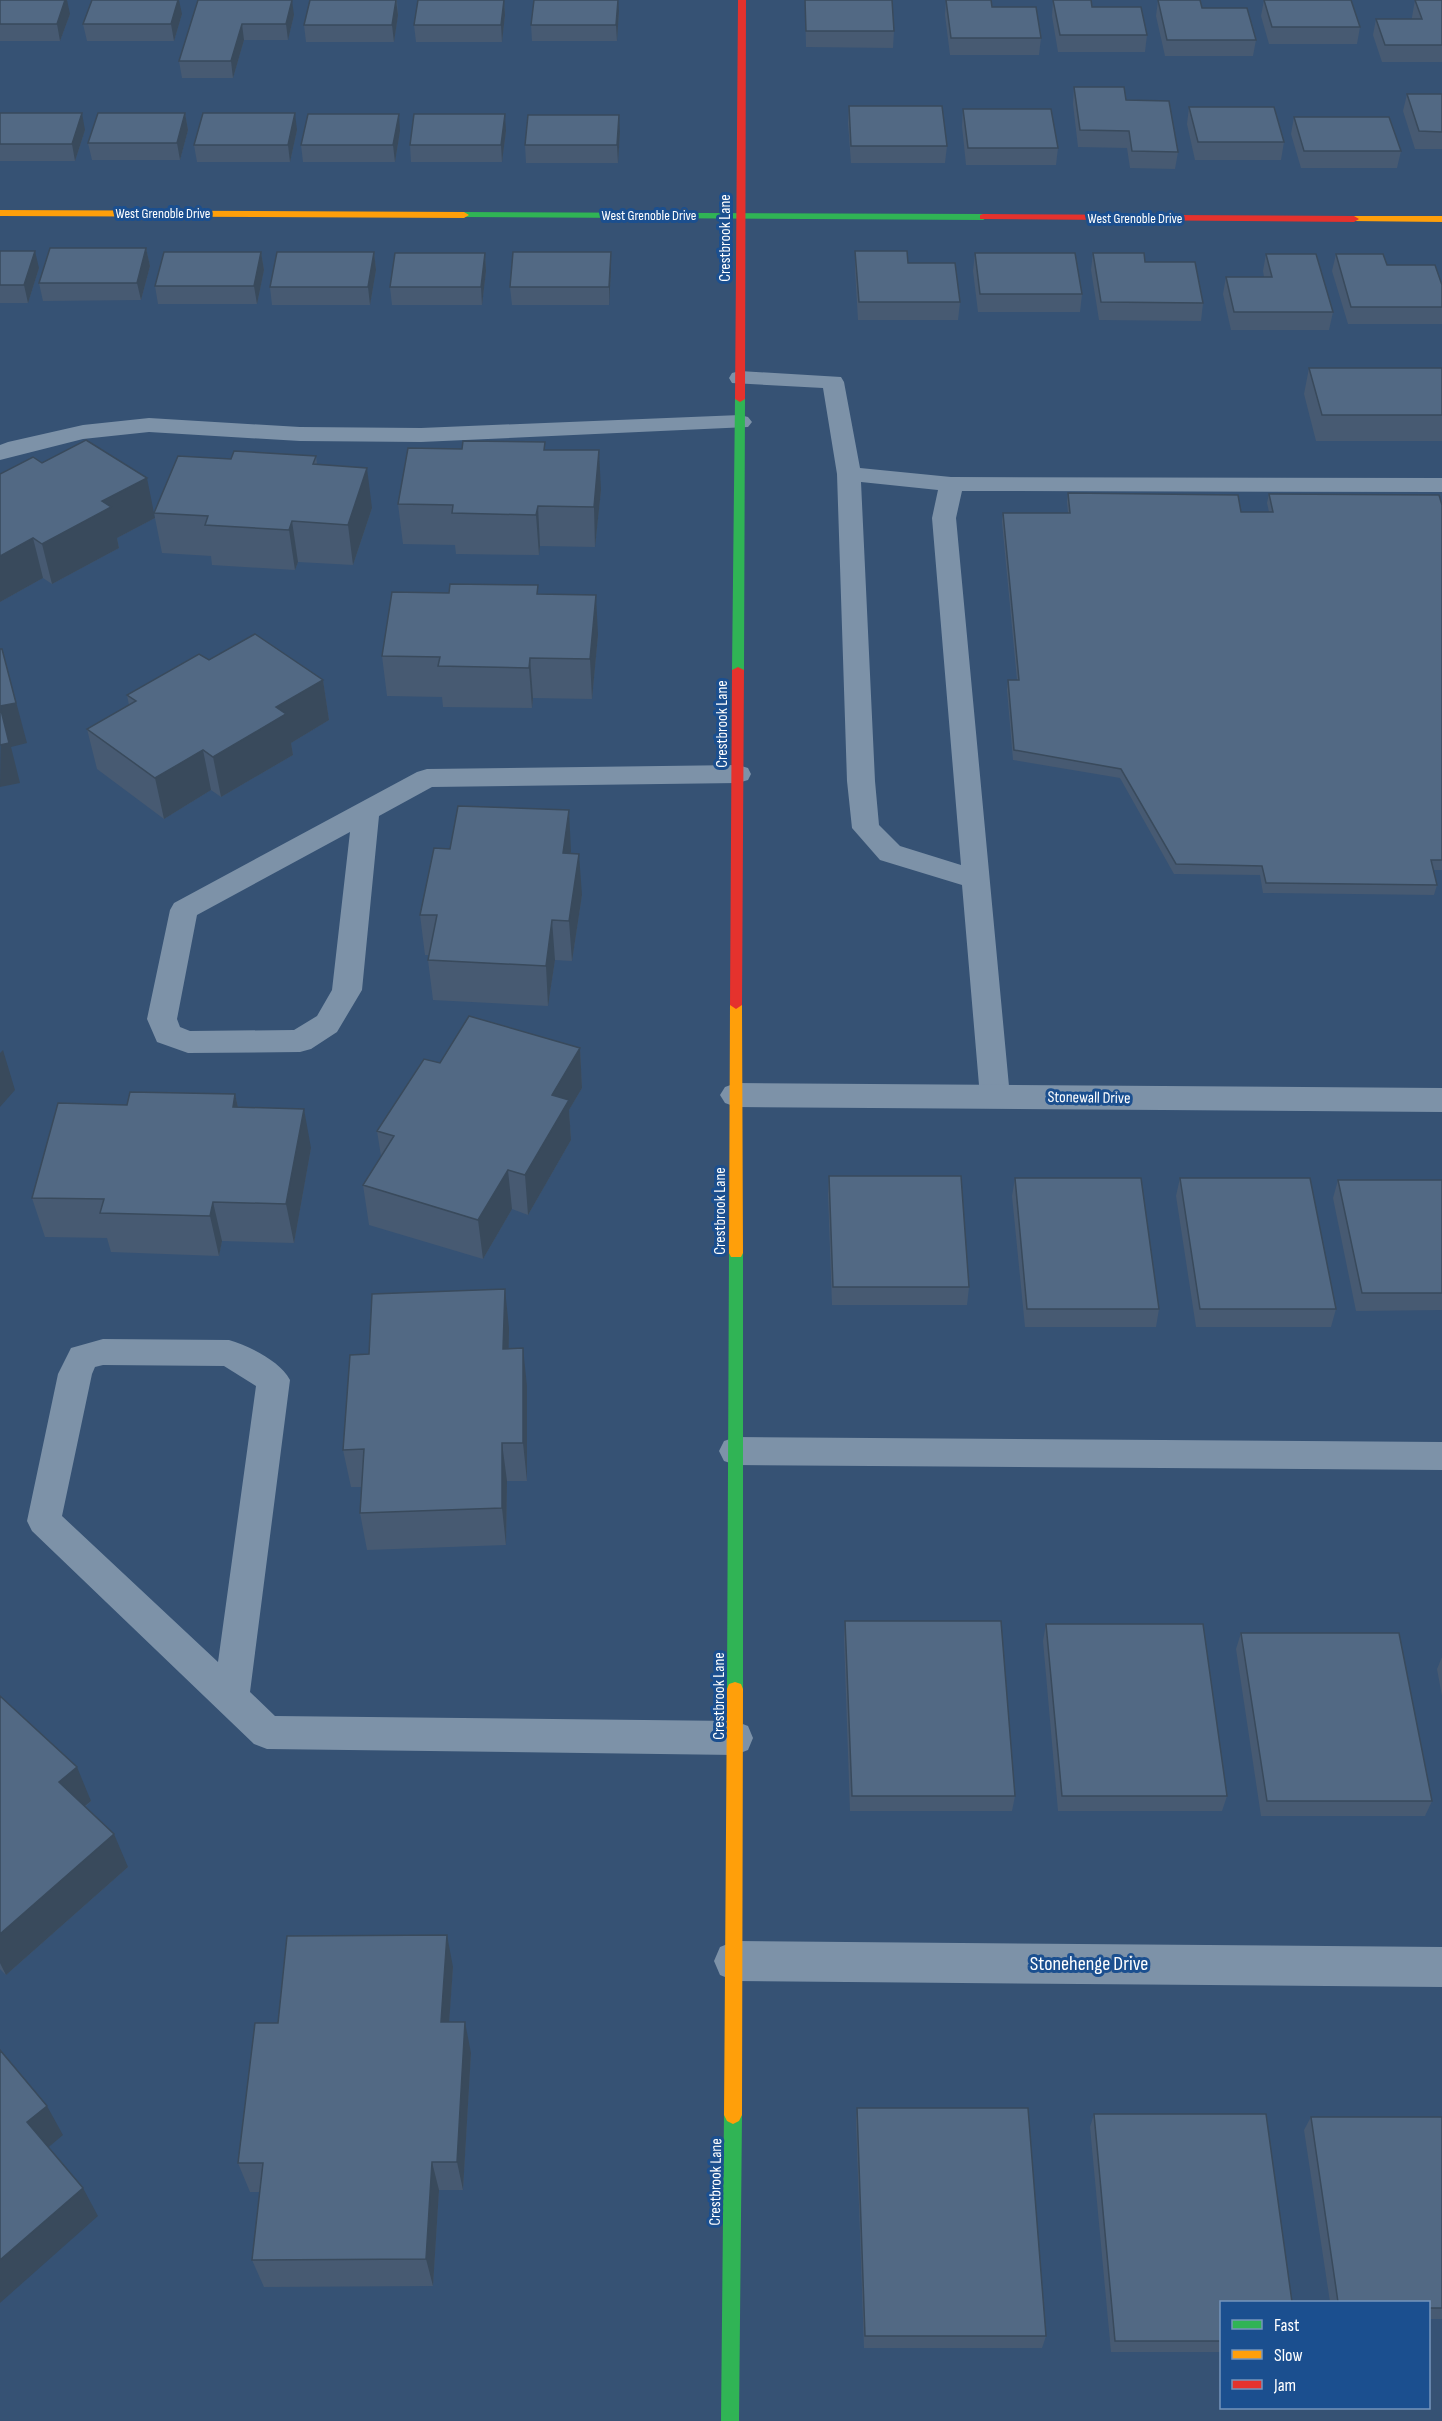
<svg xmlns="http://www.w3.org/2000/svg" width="1442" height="2421" viewBox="0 0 1442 2421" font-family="'Sofia Sans Condensed',sans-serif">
<rect width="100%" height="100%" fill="#365274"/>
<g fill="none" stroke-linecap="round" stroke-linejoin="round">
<path fill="#7d92a8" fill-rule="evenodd" d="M 740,371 L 841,377 L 844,382 L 860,468 L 951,477 L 1442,478 L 1442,492 L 962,491 L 956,518 L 1010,1097 L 1006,1105 L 995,1108 L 984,1105 L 980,1097 L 962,885 L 880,860 L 852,828 L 847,781 L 837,474 L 823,388 L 732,383 L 729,378 L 732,373 ZM 861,482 L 938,490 L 932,518 L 961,865 L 900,846 L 879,825 L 875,781 Z
M 740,415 L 748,417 L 752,422 L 748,427 L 421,442 L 300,441 L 149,432 L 83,439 L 0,460 L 0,445 L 8,442 L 83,425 L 149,418 L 300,427 L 421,428 Z
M 738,765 L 748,768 L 751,774 L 748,780 L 738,783 L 432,787 L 379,816 L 362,990 L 337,1032 L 311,1049 L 300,1052 L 188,1053 L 157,1042 L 147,1019 L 170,910 L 174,903 L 417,772 L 427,769 ZM 350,832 L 332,990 L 317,1016 L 294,1030 L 190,1031 L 180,1027 L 177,1019 L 197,915 Z
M 103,1339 L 229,1340 C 249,1346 280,1361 290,1380 L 250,1692 L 275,1716 L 735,1721 L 748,1726 L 753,1738 L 748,1750 L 735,1755 L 267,1749 L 254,1744 L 32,1531 L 27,1521 L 58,1374 L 71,1348 ZM 103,1365 L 224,1366 L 256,1386 L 218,1662 L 62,1516 L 92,1374 L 95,1367 Z
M 736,1437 L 1442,1442 L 1442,1470 L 736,1465 L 724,1461 L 719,1451 L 724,1441 Z"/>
<path fill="#7d92a8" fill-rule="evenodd" d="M 736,1083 L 1442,1088 L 1442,1112 L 736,1107 L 725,1103 L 720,1095 L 725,1087 Z
M 735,1941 L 1442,1947 L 1442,1987 L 735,1981 L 720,1975 L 714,1961 L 720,1947 Z"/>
<path fill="#30b455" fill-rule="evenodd" d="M 464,212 L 983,214 L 988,217 L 983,220 L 461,217 L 459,215 Z
M 740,396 L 745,399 L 744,670 L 738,673 L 732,670 L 735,399 Z
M 736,1248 L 741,1249 L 743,1253 L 743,1689 L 741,1694 L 735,1696 L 729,1694 L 727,1689 L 729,1253 L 731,1249 Z
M 733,2106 L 739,2109 L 742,2115 L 739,2421 L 721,2421 L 724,2115 L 727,2109 Z"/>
<path fill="#ff9f0a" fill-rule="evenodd" d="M 0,210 L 464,212 L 469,215 L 464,218 L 0,216 Z
M 1354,216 L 1442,216 L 1442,222 L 1351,221 L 1351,217 Z
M 736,1001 L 742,1005 L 743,1253 L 741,1257 L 731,1257 L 729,1253 L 730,1005 Z
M 735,1682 L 741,1684 L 743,1689 L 742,2115 L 739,2121 L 733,2124 L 727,2121 L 724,2115 L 727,1689 L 729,1684 Z"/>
<path fill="#e5322d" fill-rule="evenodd" d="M 738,0 L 746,0 L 745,399 L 740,402 L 735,399 Z
M 983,214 L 1354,216 L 1359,219 L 1354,222 L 980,219 L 980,215 Z
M 738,667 L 744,670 L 742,1005 L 736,1009 L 730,1005 L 732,670 Z"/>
</g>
<path fill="#475a72" d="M 0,0 L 70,14 L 60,41 L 0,41 Z
M 198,0 L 294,15 L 288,40 L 244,40 L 233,78 L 182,78 L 179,61 Z
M 310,0 L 397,0 L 398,15 L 394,42 L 306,42 L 304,25 Z
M 504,0 L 505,15 L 502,42 L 416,42 L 414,25 Z
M 805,0 L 894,31 L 893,48 L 806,47 Z
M 946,0 L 992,7 L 1041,38 L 1039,55 L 950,55 L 945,15 Z
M 1053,0 L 1147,35 L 1145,52 L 1058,52 L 1052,16 Z
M 1158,0 L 1202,8 L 1256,40 L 1253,56 L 1165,56 L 1156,16 Z
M 1264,0 L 1360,27 L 1357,44 L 1269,44 L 1261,16 Z
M 1415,0 L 1442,0 L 1442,62 L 1382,62 L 1373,35 L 1376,19 L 1412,19 L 1412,17 Z
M 619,11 L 617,41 L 532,41 L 531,25 Z
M 182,14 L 174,41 L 87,41 L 83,24 Z
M 1074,87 L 1126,100 L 1178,152 L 1175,169 L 1130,168 L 1127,148 L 1078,147 L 1073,104 Z
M 1407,94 L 1442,94 L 1442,149 L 1415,149 L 1403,111 Z
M 849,106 L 947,146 L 945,163 L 851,163 L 848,123 Z
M 1189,107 L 1284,142 L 1281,160 L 1195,160 L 1187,124 Z
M 963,109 L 1058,148 L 1056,165 L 966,165 L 962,126 Z
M 0,113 L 85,130 L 75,161 L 0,161 Z
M 185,113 L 188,130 L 180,160 L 92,160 L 88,143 Z
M 1294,117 L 1401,151 L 1397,168 L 1301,168 L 1291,134 Z
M 297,130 L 290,162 L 197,162 L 194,145 Z
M 400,131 L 395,162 L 303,162 L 301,145 Z
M 506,131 L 502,162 L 411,162 L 410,145 Z
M 620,132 L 618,163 L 526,163 L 525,145 Z
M 146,248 L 150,266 L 141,300 L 43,301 L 39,283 Z
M 0,251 L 39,268 L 28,303 L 0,303 Z
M 855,251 L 908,263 L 960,302 L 958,320 L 858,320 L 855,269 Z
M 261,252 L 264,270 L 257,304 L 158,304 L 155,286 Z
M 374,252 L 376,270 L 370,305 L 272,305 L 270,287 Z
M 485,253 L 486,271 L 482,305 L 392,305 L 390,287 Z
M 975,253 L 1082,294 L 1080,312 L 978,312 L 973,271 Z
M 1093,253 L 1145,262 L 1203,303 L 1201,321 L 1099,320 L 1091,270 Z
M 1266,254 L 1333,312 L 1329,330 L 1231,330 L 1223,294 L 1226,277 L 1264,277 L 1263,271 Z
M 1336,254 L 1387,265 L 1442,285 L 1442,324 L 1348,324 L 1332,271 Z
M 611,270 L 609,305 L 512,305 L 510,287 Z
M 1309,368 L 1442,368 L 1442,441 L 1316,441 L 1304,394 Z
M 545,442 L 545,450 L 601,490 L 595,547 L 540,546 L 539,555 L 456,554 L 455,545 L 403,544 L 398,504 L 462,449 Z
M 316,456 L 317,464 L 372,508 L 353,565 L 298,562 L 295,570 L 212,565 L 211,556 L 162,553 L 154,513 L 231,459 Z
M 42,463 L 155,518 L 117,538 L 119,548 L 52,584 L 43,578 L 0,602 Z
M 1068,493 L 1241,512 L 1269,512 L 1267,503 L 1269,494 L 1442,505 L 1442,870 L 1433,870 L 1437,885 L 1434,895 L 1263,893 L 1260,875 L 1174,874 L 1120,778 L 1013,760 L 1007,690 L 1008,680 L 1017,680 L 1002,522 L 1003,513 L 1068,513 L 1067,502 Z
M 538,585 L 538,594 L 598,635 L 592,699 L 533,698 L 532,708 L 443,707 L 442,697 L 387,696 L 382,656 L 449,593 Z
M 209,660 L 323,680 L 329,720 L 291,743 L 293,755 L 221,797 L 211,790 L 164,819 L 97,769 L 87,729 L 129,705 L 127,695 Z
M 571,851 L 571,854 L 582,895 L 572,961 L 555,960 L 548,1006 L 433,1000 L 428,960 L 429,955 L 425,955 L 420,915 Z
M 580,1048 L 582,1088 L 569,1110 L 571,1140 L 528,1215 L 512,1209 L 483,1259 L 369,1225 L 363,1185 L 381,1156 L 377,1131 L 440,1063 Z
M 235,1094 L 238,1107 L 311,1148 L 294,1243 L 222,1241 L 219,1256 L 111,1252 L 107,1238 L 45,1237 L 32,1198 L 127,1105 Z
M 829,1176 L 969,1287 L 967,1305 L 832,1305 L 828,1194 Z
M 1015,1178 L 1159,1309 L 1156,1327 L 1025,1327 L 1012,1196 Z
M 1180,1178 L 1336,1309 L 1331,1327 L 1196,1327 L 1176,1196 Z
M 1338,1180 L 1442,1180 L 1442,1310 L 1356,1311 L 1333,1198 Z
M 509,1328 L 508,1349 L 527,1386 L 527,1481 L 507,1481 L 506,1545 L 367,1550 L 360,1513 L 361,1487 L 351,1487 L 343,1450 L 369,1354 Z
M 845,1621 L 1015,1796 L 1012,1811 L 850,1811 L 844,1638 Z
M 1046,1624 L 1227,1796 L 1222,1811 L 1058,1811 L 1043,1641 Z
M 1241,1633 L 1432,1801 L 1425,1816 L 1261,1816 L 1236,1649 Z
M 1442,1657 L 1442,1696 L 1437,1669 Z
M 0,1696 L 91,1801 L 85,1807 L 128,1867 L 6,1975 L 0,1969 Z
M 453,1967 L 449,2022 L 471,2053 L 463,2190 L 439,2190 L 433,2286 L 264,2287 L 252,2260 L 260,2192 L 250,2192 L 238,2163 L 278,2023 Z
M 857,2108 L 1046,2336 L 1042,2348 L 864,2348 L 856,2121 Z
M 1094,2114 L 1221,2302 L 1221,2352 L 1111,2352 L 1090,2127 Z
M 1311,2117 L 1442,2117 L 1442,2319 L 1428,2319 L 1428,2302 L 1330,2302 L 1304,2130 Z"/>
<path fill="#394a5c" d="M 65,0 L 67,0 L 70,14 L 60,41 L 57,24 Z
M 178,0 L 179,0 L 182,14 L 174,41 L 171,24 Z
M 292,0 L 294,15 L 288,40 L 286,24 Z
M 396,0 L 398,15 L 394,42 L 392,25 Z
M 504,0 L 505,15 L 502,42 L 501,25 Z
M 618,0 L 619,11 L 617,41 L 616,25 Z
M 242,24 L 244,40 L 233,78 L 231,61 Z
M 82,113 L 85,130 L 75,161 L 72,144 Z
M 185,113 L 188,130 L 180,160 L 177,143 Z
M 295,113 L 297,130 L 290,162 L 288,145 Z
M 399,114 L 400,131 L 395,162 L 393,145 Z
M 505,114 L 506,131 L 502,162 L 501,145 Z
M 619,115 L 620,132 L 618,163 L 617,145 Z
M 146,248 L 150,266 L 141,300 L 137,283 Z
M 35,251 L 39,268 L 28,303 L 24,285 Z
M 261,252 L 264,270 L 257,304 L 254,286 Z
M 374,252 L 376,270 L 370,305 L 368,287 Z
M 611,252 L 611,270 L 609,305 L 609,287 Z
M 485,253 L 486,271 L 482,305 L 481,287 Z
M 599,450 L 601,490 L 595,547 L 594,507 Z
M 367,468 L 372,508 L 353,565 L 348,525 Z
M 147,478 L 155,518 L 117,538 L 119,548 L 52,584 L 42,544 L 102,501 Z
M 538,506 L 540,546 L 539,555 L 536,515 Z
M 292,521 L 298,562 L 295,570 L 289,530 Z
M 33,538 L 43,578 L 0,602 L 0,556 Z
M 596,595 L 598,635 L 592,699 L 590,659 Z
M 2,649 L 27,743 L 11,747 L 20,783 L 0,787 Z
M 530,658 L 533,698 L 532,708 L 529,668 Z
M 323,680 L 329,720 L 291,743 L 293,755 L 221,797 L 213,757 L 276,707 Z
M 203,750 L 211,790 L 164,819 L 155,778 Z
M 569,810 L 571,851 L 565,893 L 563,853 Z
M 579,854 L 582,895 L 572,961 L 569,921 Z
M 552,920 L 555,960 L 548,1006 L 546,966 Z
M 580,1048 L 582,1088 L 569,1110 L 571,1140 L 528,1215 L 525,1175 L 552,1095 Z
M 3,1050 L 15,1090 L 0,1107 L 0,1053 Z
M 235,1094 L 244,1134 L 233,1107 Z
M 304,1109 L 311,1148 L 294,1243 L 286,1204 Z
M 508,1170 L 512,1209 L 483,1259 L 478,1220 Z
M 213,1202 L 222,1241 L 219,1256 L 210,1216 Z
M 505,1289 L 509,1328 L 508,1387 L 503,1349 Z
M 523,1348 L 527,1386 L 527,1481 L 523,1443 Z
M 502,1443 L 507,1481 L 506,1545 L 502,1508 Z
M 77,1767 L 91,1801 L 73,1816 L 59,1782 Z
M 114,1834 L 128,1867 L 6,1975 L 0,1963 L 0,1934 Z
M 447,1935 L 453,1967 L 447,2053 L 441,2022 Z
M 465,2022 L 471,2053 L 463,2190 L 457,2162 Z
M 47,2106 L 63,2135 L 44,2151 L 27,2122 Z
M 432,2162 L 439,2190 L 433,2286 L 426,2259 Z
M 83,2188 L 98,2216 L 0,2303 L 0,2260 Z"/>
<path fill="#526984" stroke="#394a5c" stroke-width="1.5" d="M 0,0 L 65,0 L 57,24 L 0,24 Z
M 92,0 L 178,0 L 171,24 L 83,24 Z
M 198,0 L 292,0 L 286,24 L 242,24 L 231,61 L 179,61 Z
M 310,0 L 396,0 L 392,25 L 304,25 Z
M 418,0 L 504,0 L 501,25 L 414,25 Z
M 534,0 L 618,0 L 616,25 L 531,25 Z
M 805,0 L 892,0 L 894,31 L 806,31 Z
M 946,0 L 991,0 L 992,7 L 1036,7 L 1041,38 L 951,38 Z
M 1053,0 L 1091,0 L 1092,7 L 1141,7 L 1147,35 L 1060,35 Z
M 1158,0 L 1200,0 L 1202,8 L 1247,8 L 1256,40 L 1167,40 Z
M 1264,0 L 1351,0 L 1360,27 L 1272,27 Z
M 1415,0 L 1442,0 L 1442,45 L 1385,45 L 1376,19 L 1422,19 Z
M 1074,87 L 1124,87 L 1126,100 L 1169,101 L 1178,152 L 1132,151 L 1129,131 L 1080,130 Z
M 1407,94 L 1442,94 L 1442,132 L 1419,131 Z
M 849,106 L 942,106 L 947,146 L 851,146 Z
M 1189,107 L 1274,107 L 1284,142 L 1198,142 Z
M 963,109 L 1051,109 L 1058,148 L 968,148 Z
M 0,113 L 82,113 L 72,144 L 0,144 Z
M 98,113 L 185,113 L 177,143 L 88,143 Z
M 203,113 L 295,113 L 288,145 L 194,145 Z
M 308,114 L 399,114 L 393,145 L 301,145 Z
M 414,114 L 505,114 L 501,145 L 410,145 Z
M 528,115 L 619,115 L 617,145 L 525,145 Z
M 1294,117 L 1389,117 L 1401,151 L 1304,151 Z
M 50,248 L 146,248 L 137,283 L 39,283 Z
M 0,251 L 35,251 L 24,285 L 0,285 Z
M 855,251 L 907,251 L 908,263 L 955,263 L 960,302 L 859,302 Z
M 164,252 L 261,252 L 254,286 L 155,286 Z
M 277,252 L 374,252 L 368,287 L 270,287 Z
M 513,252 L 611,252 L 609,287 L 510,287 Z
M 395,253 L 485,253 L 481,287 L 390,287 Z
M 975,253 L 1075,253 L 1082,294 L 980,294 Z
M 1093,253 L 1144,253 L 1145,262 L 1195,262 L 1203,303 L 1101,302 Z
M 1266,254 L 1316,254 L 1333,312 L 1234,312 L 1226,277 L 1272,277 Z
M 1336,254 L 1383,254 L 1387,265 L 1435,265 L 1442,285 L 1442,307 L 1351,307 Z
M 1309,368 L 1442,368 L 1442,415 L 1322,415 Z
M 86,440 L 147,478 L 102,501 L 111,507 L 42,544 L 33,538 L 0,556 L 0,474 L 33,457 L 42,463 Z
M 463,441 L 545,442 L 544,450 L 599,450 L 594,507 L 538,506 L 536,515 L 452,513 L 453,505 L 398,504 L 408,448 L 462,449 Z
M 234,451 L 316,456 L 313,464 L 367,468 L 348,525 L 292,521 L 289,530 L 205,525 L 208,516 L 154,513 L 178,456 L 231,459 Z
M 1068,493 L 1238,495 L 1241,512 L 1273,512 L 1269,494 L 1439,495 L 1442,505 L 1442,860 L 1431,860 L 1437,885 L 1266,883 L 1262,866 L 1176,864 L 1121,769 L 1014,750 L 1008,680 L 1019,680 L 1003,513 L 1070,513 Z
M 450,584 L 538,585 L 537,594 L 596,595 L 590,659 L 530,658 L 529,668 L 438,666 L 440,657 L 382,656 L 392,592 L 449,593 Z
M 255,634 L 323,680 L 276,707 L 286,714 L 213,757 L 203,750 L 155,778 L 87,729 L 136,701 L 127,695 L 199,654 L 209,660 Z
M 0,649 L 2,649 L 16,703 L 0,706 L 9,743 L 0,745 Z
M 458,806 L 569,810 L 563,853 L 579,854 L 569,921 L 552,920 L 546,966 L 428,960 L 437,915 L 420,915 L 434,848 L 450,849 Z
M 469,1016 L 580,1048 L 552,1095 L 569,1100 L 525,1175 L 508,1170 L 478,1220 L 363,1185 L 394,1136 L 377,1131 L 424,1059 L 440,1063 Z
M 130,1092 L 235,1094 L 233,1107 L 304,1109 L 286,1204 L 213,1202 L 210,1216 L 100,1213 L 104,1199 L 32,1198 L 58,1103 L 127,1105 Z
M 829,1176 L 961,1176 L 969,1287 L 833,1287 Z
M 1015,1178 L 1141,1178 L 1159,1309 L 1027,1309 Z
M 1180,1178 L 1310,1178 L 1336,1309 L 1200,1309 Z
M 1338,1180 L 1442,1180 L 1442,1293 L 1362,1293 Z
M 505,1289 L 503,1349 L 523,1348 L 523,1443 L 502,1443 L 502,1508 L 360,1513 L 364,1449 L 343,1450 L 350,1355 L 369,1354 L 372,1294 Z
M 845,1621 L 1001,1621 L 1015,1796 L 852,1796 Z
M 1046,1624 L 1203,1624 L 1227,1796 L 1062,1796 Z
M 1241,1633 L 1399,1633 L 1432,1801 L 1267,1801 Z
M 0,1696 L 77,1767 L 59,1782 L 114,1834 L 0,1934 Z
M 447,1935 L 441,2022 L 465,2022 L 457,2162 L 432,2162 L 426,2259 L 252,2260 L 263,2163 L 238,2163 L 255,2023 L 278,2023 L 287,1936 Z
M 0,2050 L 47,2106 L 27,2122 L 83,2188 L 0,2260 Z
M 857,2108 L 1028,2108 L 1046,2336 L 865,2336 Z
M 1094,2114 L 1266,2114 L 1292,2302 L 1221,2302 L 1221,2341 L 1115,2341 Z
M 1311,2117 L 1442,2117 L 1442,2308 L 1428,2308 L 1428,2302 L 1338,2302 Z"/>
<g text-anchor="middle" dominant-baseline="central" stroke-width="6" stroke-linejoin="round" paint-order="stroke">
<g font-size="14" fill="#fff" stroke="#1b4f8f">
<text x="163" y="213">West Grenoble Drive</text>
<text x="649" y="215">West Grenoble Drive</text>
<text x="1135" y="218">West Grenoble Drive</text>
</g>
<g font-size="16" fill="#fff" stroke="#1b4f8f">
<text transform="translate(725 238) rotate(-90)">Crestbrook Lane</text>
<text transform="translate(722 724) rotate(-90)">Crestbrook Lane</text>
<text transform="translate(1089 1098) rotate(1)">Stonewall Drive</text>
<text transform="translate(720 1211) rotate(-90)">Crestbrook Lane</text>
<text transform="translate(719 1696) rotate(-90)">Crestbrook Lane</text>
<text transform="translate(716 2182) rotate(-89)">Crestbrook Lane</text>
</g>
<g font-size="20" fill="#fff" stroke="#1b4f8f">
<text x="1089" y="1964">Stonehenge Drive</text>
</g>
</g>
<rect x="1220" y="2301" width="210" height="108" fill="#1b4f8f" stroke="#7695bc" stroke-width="1.5"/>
<rect x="1232" y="2320" width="30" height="9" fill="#30b455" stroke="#7695bc" stroke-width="1.5"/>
<text x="1274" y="2331" font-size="18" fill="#ffffff">Fast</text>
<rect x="1232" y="2350" width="30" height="9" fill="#ff9f0a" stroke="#7695bc" stroke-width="1.5"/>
<text x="1274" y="2361" font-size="18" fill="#ffffff">Slow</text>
<rect x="1232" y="2380" width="30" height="9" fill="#e5322d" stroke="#7695bc" stroke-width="1.5"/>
<text x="1274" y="2391" font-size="18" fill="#ffffff">Jam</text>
</svg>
